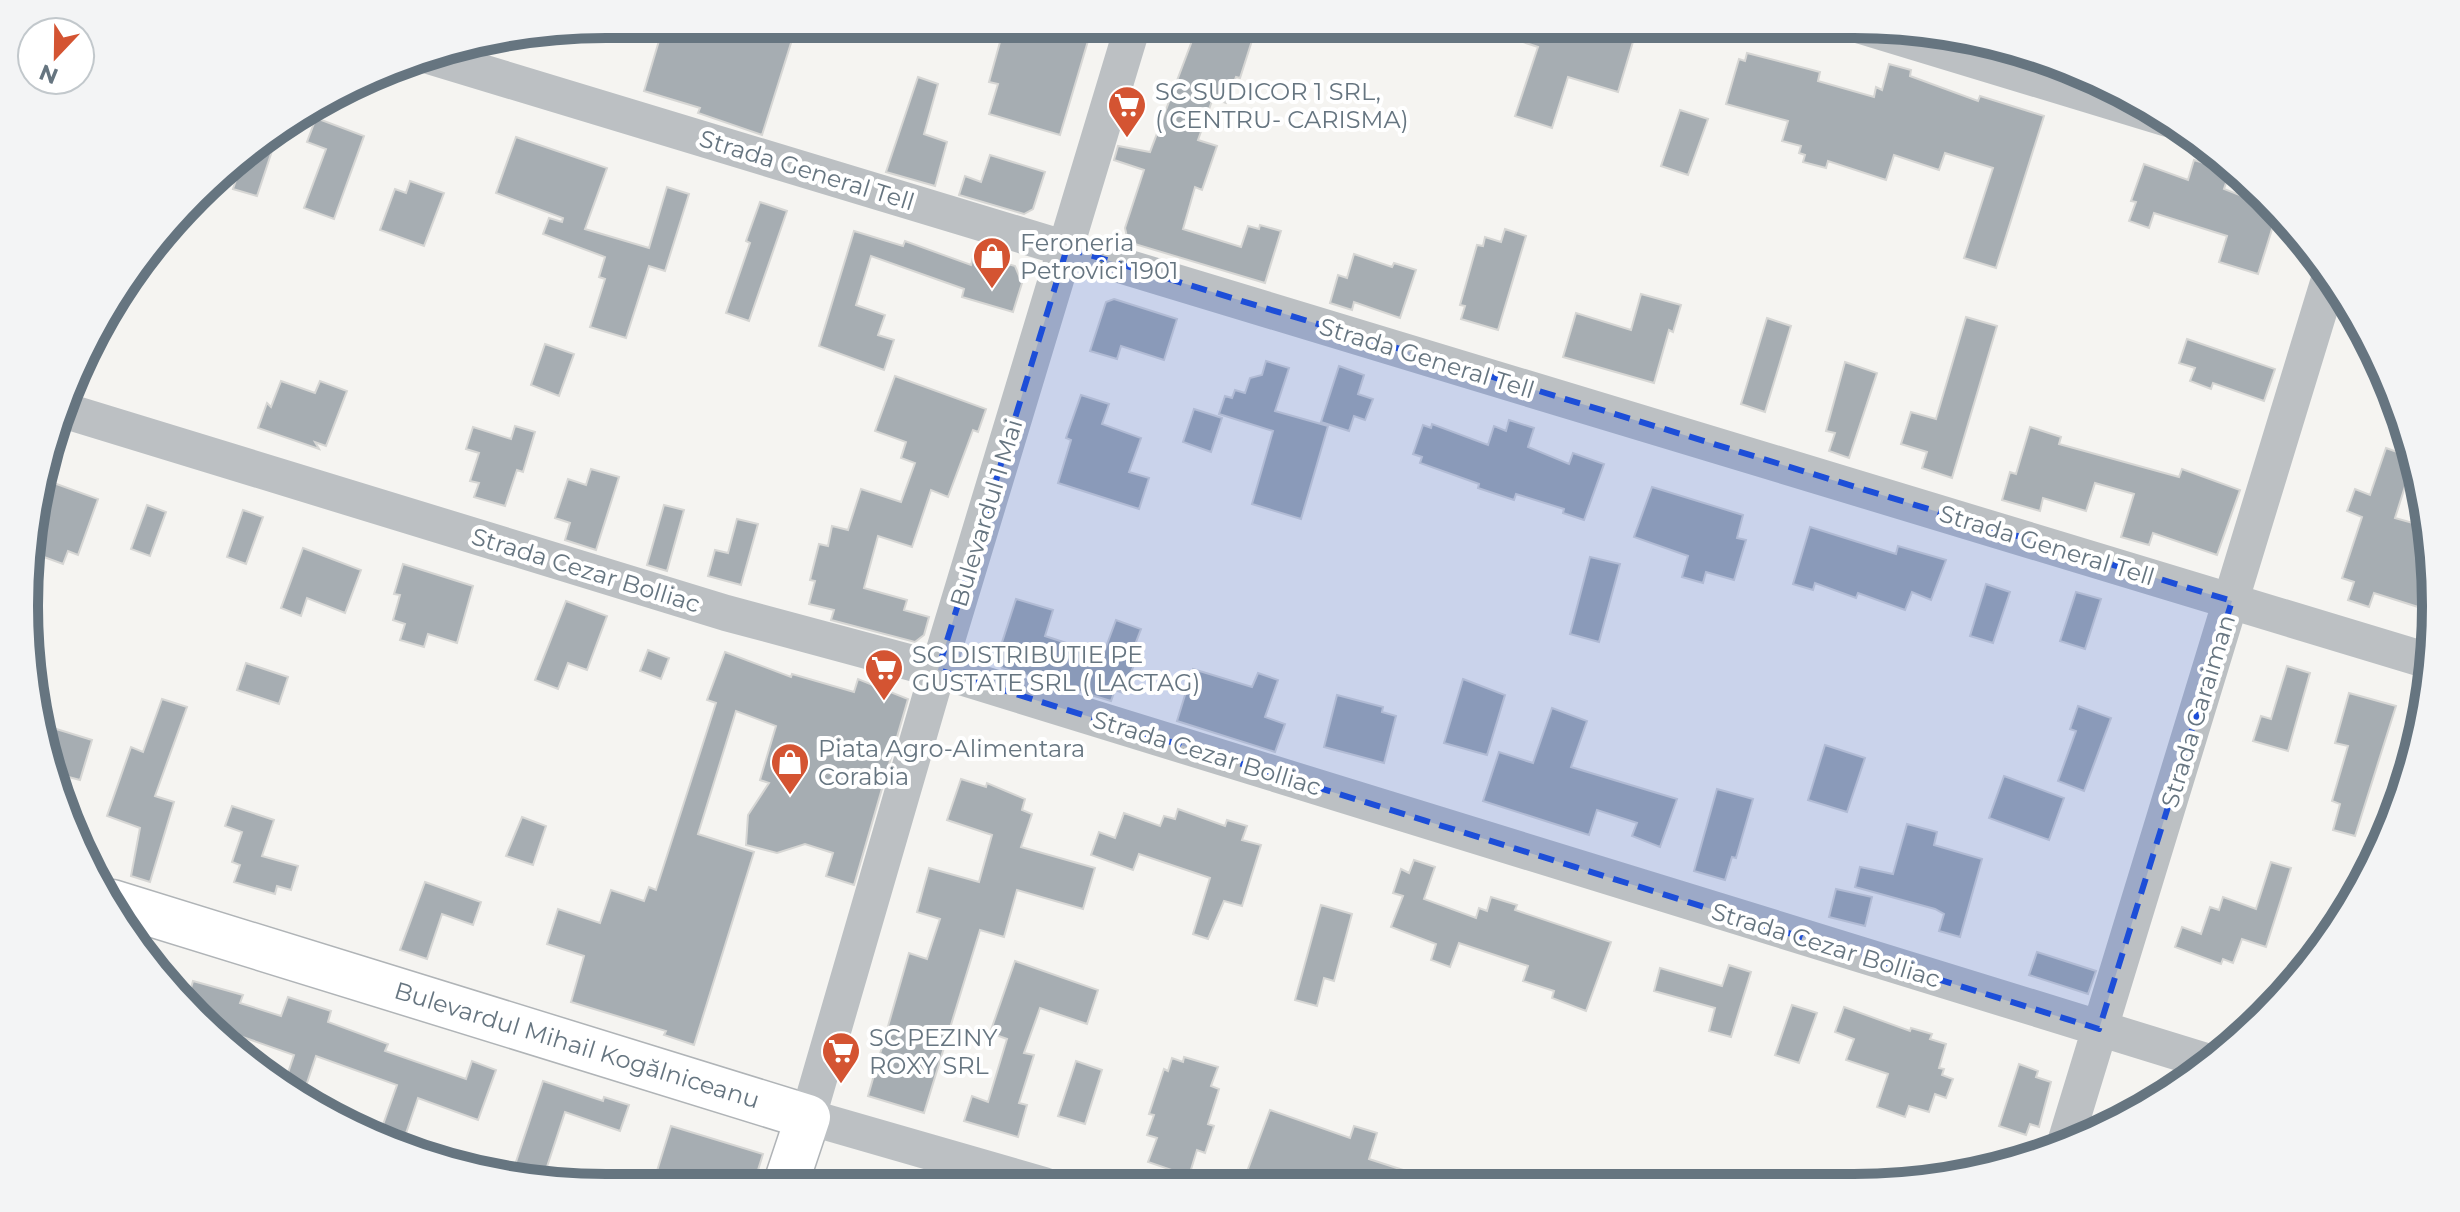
<svg xmlns="http://www.w3.org/2000/svg" width="2460" height="1212" viewBox="0 0 2460 1212" font-family="Montserrat,sans-serif">
<rect width="100%" height="100%" fill="#f5f4f1"/>
<path fill="#a6adb2" stroke="#d6d6d4" stroke-width="2" d="M 664,24 L 680,24 L 723,37 L 728,24 L 797,24 L 762,135 L 698,113 L 700,108 L 644,91 Z
M 1005,24 L 1093,24 L 1060,135 L 989,114 L 998,84 L 989,82 Z
M 1198,25 L 1257,25 L 1240,78 L 1236,77 L 1226,103 L 1213,98 L 1198,140 L 1217,146 L 1202,190 L 1195,187 L 1183,229 L 1241,247 L 1248,226 L 1259,229 L 1260,225 L 1281,231 L 1265,283 L 1128,242 L 1125,228 L 1144,170 L 1114,160 L 1118,146 L 1150,152 Z
M 1485,25 L 1638,25 L 1618,92 L 1568,77 L 1552,128 L 1515,116 L 1538,47 L 1484,29 Z
M 1747,53 L 1820,72 L 1818,81 L 1874,97 L 1876,87 L 1882,90 L 1889,64 L 1911,70 L 1910,76 L 1978,101 L 1980,96 L 2044,116 L 1996,268 L 1964,258 L 1993,168 L 1945,153 L 1939,170 L 1894,155 L 1886,180 L 1828,161 L 1826,168 L 1803,162 L 1805,155 L 1799,153 L 1801,146 L 1782,141 L 1788,121 L 1726,104 L 1739,59 L 1745,61 Z
M 918,77 L 938,84 L 924,134 L 947,142 L 935,186 L 886,172 Z
M 1680,110 L 1708,119 L 1688,175 L 1661,166 Z
M 316,118 L 364,136 L 334,219 L 304,208 L 326,149 L 307,142 Z
M 279,130 L 257,196 L 233,189 L 246,150 Z
M 516,137 L 607,168 L 585,229 L 649,248 L 667,187 L 689,194 L 665,271 L 649,266 L 626,338 L 590,327 L 605,279 L 599,277 L 605,257 L 543,234 L 549,218 L 562,222 L 563,218 L 496,193 Z
M 990,155 L 1045,172 L 1033,209 L 1024,214 L 959,195 L 965,176 L 981,182 Z
M 2194,160 L 2230,171 L 2224,189 L 2278,210 L 2258,274 L 2219,262 L 2227,236 L 2154,213 L 2149,228 L 2129,221 L 2136,202 L 2131,201 L 2144,164 L 2188,180 Z
M 410,181 L 444,193 L 424,246 L 380,230 L 395,189 L 406,193 Z
M 760,202 L 787,211 L 749,321 L 726,313 L 750,243 L 746,241 Z
M 1505,229 L 1526,236 L 1498,330 L 1461,319 L 1465,306 L 1460,305 L 1477,245 L 1483,246 L 1485,237 L 1501,242 Z
M 854,231 L 903,246 L 905,241 L 971,265 L 974,254 L 1015,266 L 1022,283 L 1013,312 L 962,297 L 964,289 L 871,256 L 856,305 L 885,315 L 878,335 L 894,340 L 884,370 L 819,346 Z
M 1354,254 L 1392,267 L 1394,263 L 1416,270 L 1400,318 L 1354,302 L 1352,310 L 1330,303 L 1338,275 L 1347,278 Z
M 1641,294 L 1681,305 L 1673,332 L 1669,330 L 1654,383 L 1563,357 L 1576,313 L 1631,330 Z
M 1114,299 L 1177,319 L 1164,360 L 1121,346 L 1117,359 L 1090,351 L 1106,302 Z
M 1966,317 L 1997,326 L 1952,478 L 1922,468 L 1927,452 L 1901,444 L 1911,412 L 1936,419 Z
M 1767,318 L 1791,326 L 1765,412 L 1741,404 Z
M 2187,339 L 2275,369 L 2264,401 L 2213,383 L 2211,389 L 2190,381 L 2195,368 L 2179,363 Z
M 545,344 L 574,354 L 559,396 L 531,385 Z
M 1266,361 L 1289,368 L 1275,411 L 1328,426 L 1301,519 L 1252,504 L 1273,431 L 1219,414 L 1225,396 L 1232,398 L 1235,390 L 1245,393 L 1250,378 L 1262,375 Z
M 1845,362 L 1877,373 L 1849,458 L 1829,451 L 1835,433 L 1826,431 Z
M 1339,366 L 1364,375 L 1358,394 L 1373,399 L 1365,420 L 1354,416 L 1349,431 L 1321,422 Z
M 895,376 L 986,409 L 978,432 L 973,430 L 948,497 L 931,490 L 912,547 L 878,536 L 864,588 L 907,600 L 904,610 L 929,617 L 924,635 L 915,642 L 831,620 L 834,610 L 809,604 L 815,581 L 810,580 L 819,544 L 828,546 L 832,526 L 848,530 L 861,489 L 901,502 L 915,463 L 901,458 L 906,442 L 875,431 Z
M 281,381 L 315,393 L 320,381 L 347,391 L 326,446 L 315,442 L 319,449 L 258,428 L 267,403 L 271,407 Z
M 1081,395 L 1109,404 L 1102,424 L 1141,438 L 1129,472 L 1149,478 L 1139,509 L 1058,483 L 1071,440 L 1066,438 Z
M 1194,409 L 1222,418 L 1211,452 L 1183,442 Z
M 1509,420 L 1534,428 L 1528,447 L 1569,464 L 1573,453 L 1604,464 L 1584,520 L 1563,513 L 1564,509 L 1516,494 L 1514,500 L 1478,488 L 1479,484 L 1420,463 L 1422,457 L 1413,454 L 1423,425 L 1431,428 L 1432,424 L 1488,445 L 1494,426 L 1506,431 Z
M 515,426 L 535,432 L 523,472 L 517,470 L 505,506 L 474,497 L 479,483 L 470,481 L 479,453 L 466,449 L 473,427 L 511,439 Z
M 2030,427 L 2061,437 L 2059,444 L 2179,477 L 2182,469 L 2240,490 L 2217,555 L 2153,533 L 2149,545 L 2121,537 L 2134,494 L 2095,483 L 2086,511 L 2043,498 L 2040,511 L 2002,500 L 2010,472 L 2016,474 Z
M 2386,448 L 2414,458 L 2395,518 L 2431,528 L 2434,612 L 2374,593 L 2369,607 L 2348,600 L 2354,582 L 2342,578 L 2362,517 L 2347,511 L 2355,489 L 2370,495 Z
M 591,469 L 619,477 L 596,550 L 565,540 L 570,523 L 555,518 L 568,479 L 586,485 Z
M 40,478 L 98,499 L 78,555 L 68,551 L 63,564 L 33,553 L 35,492 Z
M 1652,487 L 1743,515 L 1737,538 L 1746,540 L 1734,580 L 1706,572 L 1703,583 L 1682,577 L 1688,556 L 1634,537 Z
M 147,505 L 166,512 L 150,556 L 131,549 Z
M 664,505 L 684,510 L 667,571 L 647,565 Z
M 243,510 L 263,517 L 246,564 L 227,557 Z
M 737,519 L 758,524 L 741,585 L 708,576 L 715,550 L 728,553 Z
M 1810,527 L 1896,554 L 1898,546 L 1946,560 L 1931,600 L 1912,592 L 1905,610 L 1858,593 L 1856,598 L 1815,583 L 1813,590 L 1793,584 Z
M 303,548 L 361,570 L 345,613 L 307,598 L 301,616 L 281,608 Z
M 1590,557 L 1620,564 L 1599,642 L 1570,634 Z
M 403,564 L 473,586 L 457,643 L 428,634 L 424,647 L 400,640 L 405,624 L 393,620 L 400,595 L 394,594 Z
M 1986,584 L 2010,592 L 1993,643 L 1970,636 Z
M 2076,592 L 2101,599 L 2085,649 L 2060,641 Z
M 1016,599 L 1053,610 L 1045,636 L 1103,655 L 1116,620 L 1141,629 L 1133,650 L 1139,652 L 1123,693 L 1115,690 L 1111,701 L 1002,668 L 997,658 Z
M 566,601 L 607,616 L 587,670 L 568,663 L 558,689 L 535,680 Z
M 648,650 L 669,658 L 661,679 L 640,671 Z
M 725,652 L 791,677 L 792,674 L 854,692 L 858,679 L 908,699 L 854,885 L 826,876 L 833,853 L 805,844 L 777,853 L 746,845 L 748,815 L 769,783 L 760,780 L 776,726 L 736,711 L 698,834 L 754,852 L 694,1045 L 664,1035 L 666,1031 L 571,1002 L 584,956 L 547,944 L 558,909 L 600,923 L 611,890 L 644,901 L 649,887 L 656,890 L 716,703 L 707,700 Z
M 246,663 L 288,677 L 279,704 L 237,690 Z
M 2287,666 L 2310,673 L 2288,751 L 2253,741 L 2261,716 L 2271,719 Z
M 1193,669 L 1252,687 L 1258,673 L 1278,680 L 1265,717 L 1285,724 L 1275,752 L 1177,721 Z
M 1463,679 L 1505,695 L 1487,755 L 1444,743 Z
M 2349,693 L 2396,706 L 2355,836 L 2333,830 L 2340,804 L 2332,801 L 2348,746 L 2335,743 Z
M 1337,695 L 1383,707 L 1382,712 L 1396,716 L 1384,763 L 1324,747 Z
M 162,699 L 187,707 L 155,796 L 174,802 L 150,882 L 131,876 L 140,828 L 107,816 L 131,747 L 143,752 Z
M 2078,706 L 2111,718 L 2084,791 L 2058,781 L 2076,731 L 2070,729 Z
M 1552,708 L 1587,721 L 1571,767 L 1677,799 L 1660,847 L 1632,836 L 1637,823 L 1597,810 L 1589,835 L 1483,801 L 1499,752 L 1533,763 Z
M 53,728 L 92,740 L 80,780 L 57,774 L 48,745 Z
M 1825,745 L 1865,758 L 1847,812 L 1808,800 Z
M 2004,776 L 2064,798 L 2049,840 L 1989,818 Z
M 961,779 L 986,787 L 987,783 L 1025,799 L 1022,810 L 1032,814 L 1021,847 L 1095,868 L 1083,909 L 1017,890 L 1004,937 L 980,930 L 924,1113 L 868,1096 L 909,953 L 927,959 L 940,919 L 917,912 L 929,868 L 979,882 L 992,835 L 947,820 Z
M 1717,789 L 1753,799 L 1736,858 L 1732,857 L 1725,880 L 1694,871 Z
M 232,806 L 274,820 L 262,856 L 298,866 L 291,890 L 277,886 L 275,894 L 234,882 L 240,865 L 232,862 L 242,832 L 225,826 Z
M 1178,809 L 1225,826 L 1227,820 L 1247,826 L 1242,840 L 1261,845 L 1242,906 L 1224,901 L 1208,939 L 1193,934 L 1210,878 L 1139,854 L 1133,870 L 1091,855 L 1099,832 L 1115,838 L 1124,813 L 1160,826 L 1164,816 L 1175,819 Z
M 522,817 L 546,826 L 533,865 L 506,856 Z
M 1907,824 L 1937,832 L 1934,845 L 1982,859 L 1960,937 L 1939,931 L 1944,914 L 1935,909 L 1855,887 L 1860,867 L 1893,874 Z
M 1414,860 L 1435,867 L 1424,899 L 1476,918 L 1479,908 L 1487,911 L 1491,897 L 1517,905 L 1515,910 L 1611,942 L 1586,1011 L 1552,998 L 1554,991 L 1523,981 L 1528,966 L 1459,943 L 1450,967 L 1431,960 L 1436,944 L 1391,927 L 1403,896 L 1393,893 L 1401,869 L 1409,873 Z
M 2271,862 L 2291,868 L 2266,947 L 2242,939 L 2233,963 L 2223,959 L 2221,964 L 2175,947 L 2182,927 L 2201,934 L 2210,907 L 2219,910 L 2223,897 L 2256,909 Z
M 425,882 L 481,902 L 473,925 L 442,914 L 427,959 L 400,950 Z
M 1836,889 L 1872,897 L 1865,926 L 1829,917 Z
M 1321,905 L 1352,914 L 1334,981 L 1324,978 L 1317,1006 L 1295,1000 Z
M 2037,952 L 2096,971 L 2088,994 L 2029,975 Z
M 1015,961 L 1098,990 L 1087,1024 L 1040,1008 L 1024,1053 L 1034,1055 L 1019,1103 L 1027,1105 L 1018,1137 L 964,1121 L 972,1096 L 988,1102 L 1007,1039 L 990,1033 Z
M 1729,965 L 1751,972 L 1731,1037 L 1709,1031 L 1715,1008 L 1654,991 L 1660,968 L 1722,986 Z
M 193,981 L 243,995 L 240,1003 L 281,1016 L 288,997 L 331,1011 L 328,1022 L 388,1044 L 385,1051 L 466,1079 L 472,1061 L 496,1070 L 478,1120 L 418,1098 L 401,1148 L 378,1139 L 397,1085 L 316,1056 L 303,1095 L 285,1082 L 294,1055 L 237,1035 L 234,1046 L 195,1018 L 186,1006 Z
M 1792,1005 L 1817,1013 L 1799,1063 L 1775,1055 Z
M 1844,1007 L 1910,1031 L 1911,1028 L 1932,1034 L 1930,1039 L 1946,1044 L 1939,1068 L 1944,1069 L 1942,1075 L 1953,1079 L 1946,1098 L 1935,1094 L 1929,1112 L 1909,1106 L 1905,1117 L 1877,1107 L 1888,1074 L 1846,1060 L 1854,1039 L 1835,1032 Z
M 1184,1057 L 1218,1067 L 1211,1086 L 1219,1089 L 1208,1124 L 1214,1126 L 1205,1153 L 1197,1150 L 1189,1176 L 1148,1162 L 1157,1138 L 1147,1135 L 1154,1115 L 1149,1114 L 1164,1069 L 1168,1071 L 1172,1058 L 1183,1062 Z
M 1076,1061 L 1102,1070 L 1085,1124 L 1058,1116 Z
M 2019,1064 L 2038,1071 L 2036,1077 L 2051,1082 L 2039,1127 L 2030,1124 L 2026,1135 L 1999,1126 Z
M 543,1081 L 603,1101 L 604,1097 L 629,1105 L 620,1131 L 565,1112 L 542,1182 L 511,1177 Z
M 1270,1110 L 1350,1138 L 1354,1126 L 1377,1133 L 1369,1159 L 1434,1180 L 1433,1184 L 1301,1185 L 1268,1173 L 1264,1185 L 1242,1185 Z
M 671,1126 L 763,1154 L 753,1186 L 652,1187 Z"/>
<g fill="none" stroke-linecap="round" stroke-linejoin="round">
<g stroke="#b0b4b7" stroke-width="47">
<path id="major" d="M 112,902 L 808,1117 L 785,1186"/>
</g>
<path stroke="#bcc0c3" stroke-width="36" d="M 1858,25 L 2168,119
M 422,54 L 2432,662
M 66,411 L 726,613 L 938,670 L 2209,1062
M 2064,1146 L 2330,276
M 1044,1185 L 808,1117 L 938,670 L 1133,25"/>
<use href="#major" stroke="#fff" stroke-width="44"/>
</g>
<path fill="#1d4ed8" fill-opacity="0.2" stroke="#1d4ed8" stroke-width="6" stroke-dasharray="16 10" stroke-linejoin="round" d="M 1067,248 L 2232,601 L 2099,1029 L 938,670 Z"/>
<defs>
<g id="supermarket-pin" transform="scale(2)"><path d="M0 17L-7.5 6A9.5 9.5 0 1 1 7.5 6Z" fill="#d45432" stroke="#fff"/><path d="M-6-5.5h2.5l.6 2H6L4.5 2H-2.5L-4.4-4H-6ZM-1.5 3.2a1.3 1.3 0 1 0 .1 0ZM3 3.2a1.3 1.3 0 1 0 .1 0Z" fill="#fff"/></g>
<g id="shop-pin" transform="scale(2)"><path d="M0 17L-7.5 6A9.5 9.5 0 1 1 7.5 6Z" fill="#d45432" stroke="#fff"/><path d="M-5-2.5h2.3a2.7 3.5 0 0 1 5.4 0H5L5.5 6h-11ZM-1.5-2.5h3a1.5 2.3 0 0 0-3 0Z" fill="#fff"/></g>
</defs>
<g fill-rule="evenodd">
<use href="#supermarket-pin" x="1127" y="105"/>
<use href="#shop-pin" x="992" y="256"/>
<use href="#supermarket-pin" x="884" y="668"/>
<use href="#shop-pin" x="790" y="762"/>
<use href="#supermarket-pin" x="841" y="1051"/>
</g>
<g text-anchor="middle" dominant-baseline="central" stroke-width="8" stroke-linejoin="round" paint-order="stroke">
<g font-size="24" fill="#667580" stroke="#fff" text-anchor="start">
<text x="1155" y="91">SC SUDICOR 1 SRL,<tspan x="1155" dy="28">( CENTRU- CARISMA)</tspan></text>
<text x="1020" y="242">Feroneria<tspan x="1020" dy="28">Petrovici 1901</tspan></text>
<text x="912" y="654">SC DISTRIBUTIE PE<tspan x="912" dy="28">GUSTATE SRL ( LACTAG)</tspan></text>
<text x="818" y="748">Piata Agro-Alimentara<tspan x="818" dy="28">Corabia</tspan></text>
<text x="869" y="1037">SC PEZINY<tspan x="869" dy="28">ROXY SRL</tspan></text>
</g>
<g font-size="24" fill="#667580" stroke="#fff">
<text transform="translate(807 170) rotate(17)">Strada General Tell</text>
<text transform="translate(1427 358) rotate(17)">Strada General Tell</text>
<text transform="translate(986 513) rotate(-73)">Bulevardul 1 Mai</text>
<text transform="translate(2047 545) rotate(17)">Strada General Tell</text>
<text transform="translate(586 570) rotate(17)">Strada Cezar Bolliac</text>
<text transform="translate(2198 711) rotate(-73)">Strada Caraiman</text>
<text transform="translate(1207 753) rotate(17)">Strada Cezar Bolliac</text>
<text transform="translate(1826 945) rotate(17)">Strada Cezar Bolliac</text>
<text transform="translate(577 1045) rotate(17)">Bulevardul Mihail Kogălniceanu</text>
</g>
</g>
<path d="M0 0H2460V1212H0ZM606 38H1854A568 568 0 0 1 2422 606V606A568 568 0 0 1 1854 1174H606A568 568 0 0 1 38 606V606A568 568 0 0 1 606 38Z" fill="#f3f4f5" fill-rule="evenodd"/>
<path fill="none" stroke="#667580" stroke-width="10" d="M606 38H1854A568 568 0 0 1 2422 606V606A568 568 0 0 1 1854 1174H606A568 568 0 0 1 38 606V606A568 568 0 0 1 606 38Z"/>
<g transform="translate(56 56) rotate(202)"><circle r="38" fill="#ffffff" stroke="#c2c8cc" stroke-width="2"/>
<path d="M0-6L14 30L0 20L-14 30Z" fill="#d45432"/>
<text y="-12" font-size="22" font-weight="bold" text-anchor="middle" fill="#667580">N</text>
</g>
</svg>
